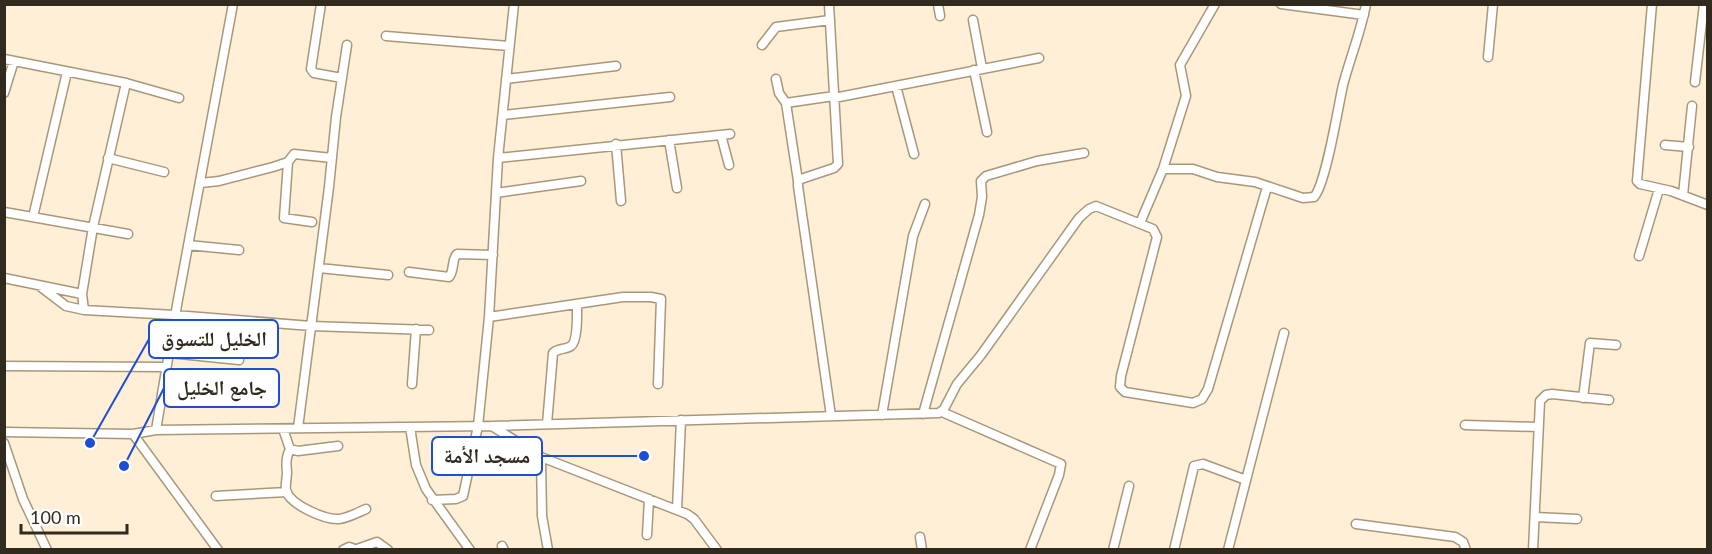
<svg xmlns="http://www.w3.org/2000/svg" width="1712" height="554" viewBox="0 0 1712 554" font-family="Lato,'Noto Naskh Arabic',sans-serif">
<rect width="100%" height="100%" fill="#feefd6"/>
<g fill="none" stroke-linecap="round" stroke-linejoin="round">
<g stroke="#a9977a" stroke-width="11">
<path id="street" d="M 321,4 L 311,69 L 314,73 L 342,78
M 829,4 L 838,164 L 834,168 L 801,179 L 798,181 L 798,186 L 831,416
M 938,4 L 940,16
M 1281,4 L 1364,15
M 1652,4 L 1637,181 L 1640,184 L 1671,191 L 1708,205
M 973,20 L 982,68
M 386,36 L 509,46
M 762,45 L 776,27 L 830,20
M 1488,57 L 1493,4
M 4,59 L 126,83 L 179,98
M 974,70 L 987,132
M 506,79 L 616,66
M 776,79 L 779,93 L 786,103
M 1695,82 L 1704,4
M 896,86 L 914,154
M 4,93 L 14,61
M 834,98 L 1039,58
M 503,115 L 670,97
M 721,135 L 729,165
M 669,140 L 677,188
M 616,144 L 621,201
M 1665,145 L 1689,147
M 108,158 L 164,172
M 498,158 L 730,134
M 288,162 L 284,218 L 312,222
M 1163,169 L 1186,96 L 1180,65 L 1215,4
M 798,181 L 786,103 L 834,96
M 201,183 L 219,181 L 273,167 L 288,162 L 294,154 L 332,158
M 496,193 L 581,181
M 1683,195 L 1692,106
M 4,212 L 128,234
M 33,217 L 67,72
M 1140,223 L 1163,169 L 1193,169 L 1217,177 L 1255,182 L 1303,198 L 1314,197 C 1326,184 1338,107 1343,85 C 1350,58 1361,32 1366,4
M 188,245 L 239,250
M 1639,256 L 1659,189
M 319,268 L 388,275
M 409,272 L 449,277 C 455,270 451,260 457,254 L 493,255
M 4,278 L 82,294
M 41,287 L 66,306 L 84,310 L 175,315 L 311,326 L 429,330
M 84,310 L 82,294 L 93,227 L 126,83
M 489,317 L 623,297 L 651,297 L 661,299 L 658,384
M 170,353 L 239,360
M 4,366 L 166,367
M 412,384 L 416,329
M 1583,398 L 1590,343 L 1616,345
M 942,412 L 1061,464 L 1059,475 L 1030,550
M 923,414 L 979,215 L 982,197 L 981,181 L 986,176 L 1037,161 L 1084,153
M 882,415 L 913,236 L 925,204
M 547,424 L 553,353 C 558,348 565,350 571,346 C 578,341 577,313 577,304
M 1465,425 L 1538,427
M 492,426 L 541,457 L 687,514 L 694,519 L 717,550
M 410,427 L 416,465 L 426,489 L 470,550
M 298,428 L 329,187 L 336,117 L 347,45
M 283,429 L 290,449 L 298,451 L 338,446
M 156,430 L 177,305 L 233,4
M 4,432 L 133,434 L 156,430 L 492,426 L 939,413 L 944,409 L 957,384 L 981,355 L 1079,218 L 1089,209 L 1096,206 L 1153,229 L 1157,237 L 1121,376 L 1120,387 L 1125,392 L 1193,403 L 1202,399 L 1208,389 L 1267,187
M 133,434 L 218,550
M 4,443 L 23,499 L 47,550
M 290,449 C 286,457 286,463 287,472 C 287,478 285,485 286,491 C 291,505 325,520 339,519 C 348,518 357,513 366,509
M 541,457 L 542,516 L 548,550
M 216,496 L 287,492
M 432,500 L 456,499 L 463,496 L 478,426 L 489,317 L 498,158 L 514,4
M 677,510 L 681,420
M 1535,517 L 1577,519
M 1356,524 L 1455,537 L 1463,542 L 1466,550
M 647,535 L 649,499
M 920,537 L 922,550
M 502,546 L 504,550
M 357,549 L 377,542 L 388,550
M 343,550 L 349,547 L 357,550
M 1113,550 L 1129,486
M 1174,550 L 1194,466 L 1203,464 L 1246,480
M 1228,550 L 1284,333
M 1533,550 L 1540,401 L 1546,395 L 1552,394 L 1609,400"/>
</g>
<use href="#street" stroke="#fff" stroke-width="8"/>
</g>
<path fill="none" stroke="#1d4ed8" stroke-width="2" d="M90 443L149 339M124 466L164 388M644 456L542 456"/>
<g fill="#1d4ed8" stroke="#fff" stroke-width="2">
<circle cx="90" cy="443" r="6"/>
<circle cx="124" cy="466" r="6"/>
<circle cx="644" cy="456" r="6"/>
</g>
<g fill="#fff" stroke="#1d4ed8" stroke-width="2">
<rect x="149" y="320" width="129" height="38" rx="6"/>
<rect x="164" y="369" width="115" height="38" rx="6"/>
<rect x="432" y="437" width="110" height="38" rx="6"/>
</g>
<g font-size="20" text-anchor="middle" font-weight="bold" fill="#312a1e">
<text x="214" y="346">الخليل للتسوق</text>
<text x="222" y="395">جامع الخليل</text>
<text x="487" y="463">مسجد الأمة</text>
</g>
<rect width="1712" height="554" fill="none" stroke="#312a1e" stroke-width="12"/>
<path d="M21 524v9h106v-9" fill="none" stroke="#312a1e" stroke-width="3"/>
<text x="30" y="524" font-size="18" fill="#312a1e" stroke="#ffffff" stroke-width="4.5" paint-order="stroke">100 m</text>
</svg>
